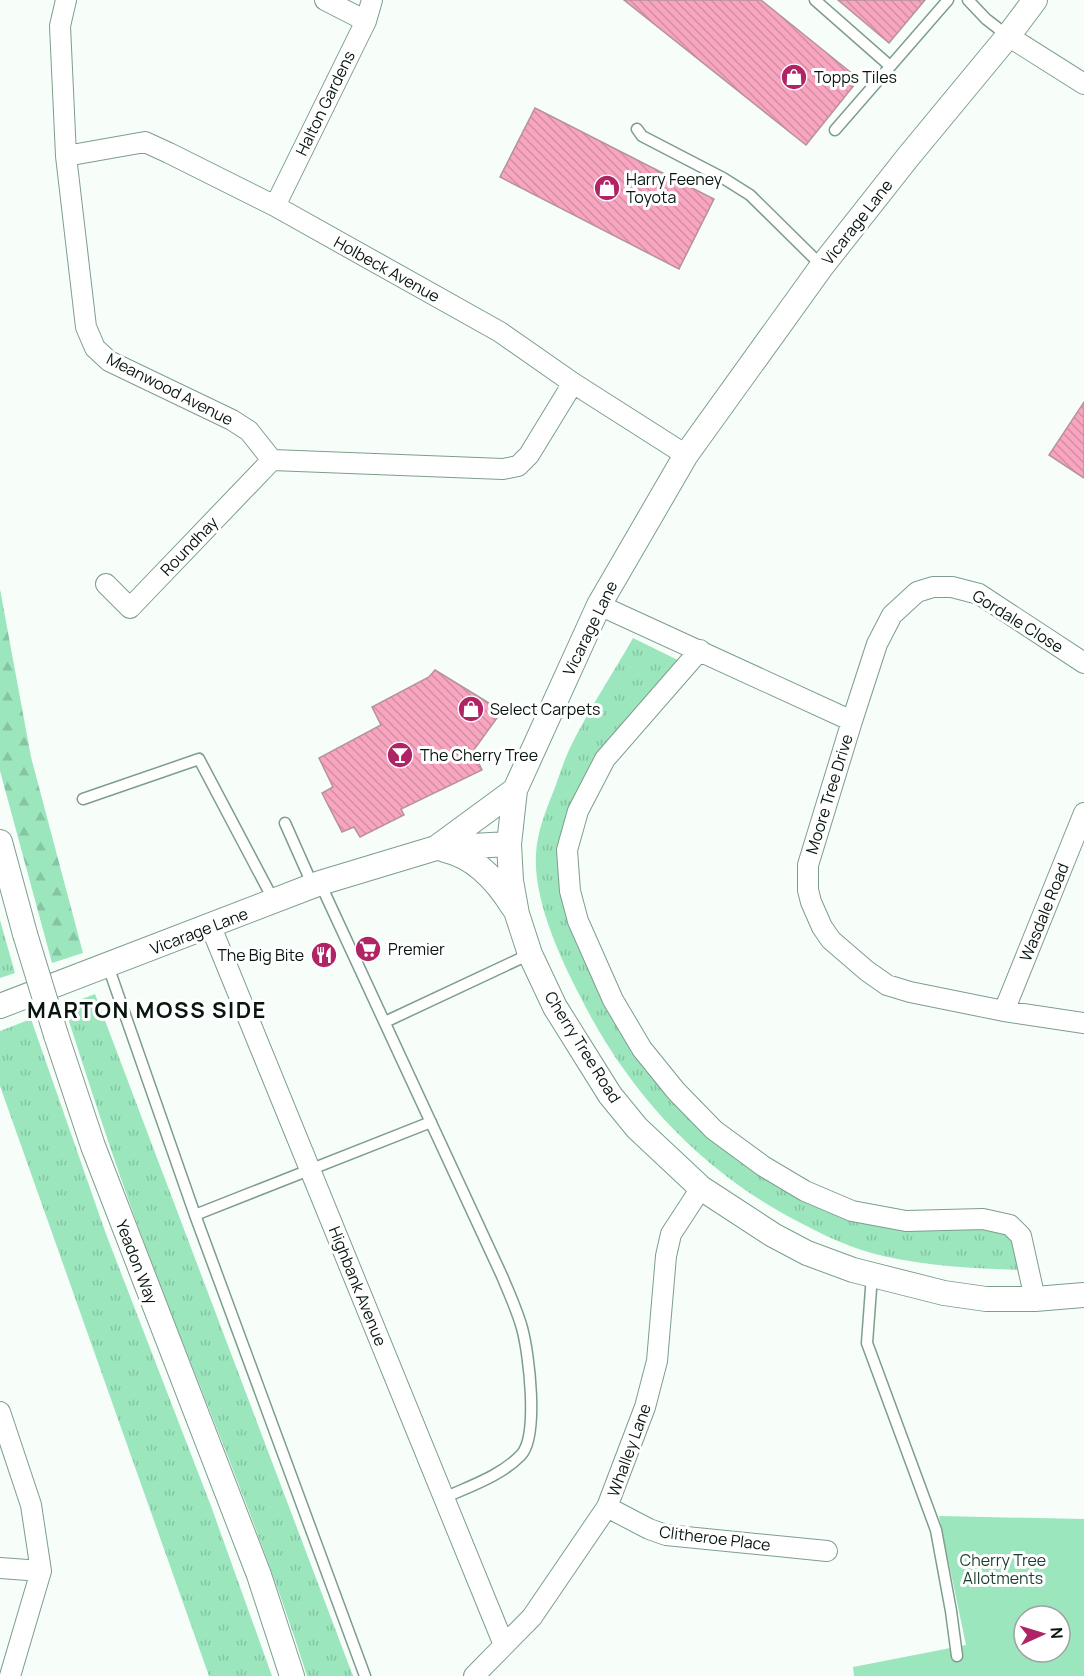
<svg xmlns="http://www.w3.org/2000/svg" width="1084" height="1676" viewBox="0 0 1084 1676" font-family="Manrope,sans-serif">
<defs>
<pattern id="grass-tufts" width="24" height="20" patternUnits="userSpaceOnUse" patternTransform="scale(1.5)"><rect width="24" height="20" fill="#9ce6be"/><path d="M3 7l-1-3M5 7V3M7 7l1-3M15 17l-1-3M17 17v-4M19 17l1-3" fill="none" stroke="#85c5a2"/></pattern>
<pattern id="forest-firs" width="22" height="20" patternUnits="userSpaceOnUse" patternTransform="scale(1.5)"><rect width="22" height="20" fill="#9ce6be"/><path d="M5 1l3.5 6h-7zM16 11l3.5 6h-7z" fill="#85c5a2"/></pattern>
<pattern id="building-back-hatch" width="6" height="6" patternUnits="userSpaceOnUse" patternTransform="scale(1.5)"><rect width="6" height="6" fill="#f8a5c0"/><path d="M-1 5l2 2M0 0l6 6M5-1l2 2" fill="none" stroke="#d38da4"/></pattern>
</defs>
<rect width="100%" height="100%" fill="#f7fefa"/>
<path fill="url(#grass-tufts)" d="M 633,638 L 688,665 L 605,759 L 567,870 L 613,1001 L 714,1130 L 852,1211 L 1010,1225 L 1029,1270 C 978,1269 933,1267 883,1256 C 852,1249 823,1235 795,1220 C 701,1171 628,1092 581,998 C 560,958 533,899 536,854 C 537,832 546,810 554,790 C 559,777 563,763 569,750 C 587,712 612,675 633,638 Z
M 0,920 L 15,973 L 0,978 Z
M 95,994 L 353,1676 L 307,1676 C 260,1526 196,1382 141,1234 C 113,1159 89,1083 64,1006 Z
M 31,1019 L 106,1234 L 211,1506 L 272,1676 L 209,1676 L 0,1086 L 0,1031 Z"/>
<path fill="url(#forest-firs)" d="M 0,589 L 31,757 L 83,953 L 52,963 L 0,771 Z"/>
<path fill="#9ce6be" fill-rule="evenodd" d="M 939,1516 L 1084,1519 L 1084,1676 L 854,1676 L 853,1667 L 966,1645 ZM 1024,1616 L 1060,1616 L 1060,1652 L 1024,1652 Z"/>
<path fill="url(#building-back-hatch)" stroke="#b6929c" stroke-width="1.5" d="M 624,0 L 761,0 L 859,79 L 806,145 Z
M 838,0 L 925,0 L 889,43 Z
M 535,108 L 714,199 L 679,269 L 500,177 Z
M 1084,402 L 1084,478 L 1049,455 Z
M 435,670 L 502,711 L 473,751 L 482,770 L 401,809 L 404,815 L 360,837 L 354,827 L 342,832 L 322,793 L 333,787 L 319,758 L 381,725 L 372,707 L 429,677 Z"/>
<g fill="none" stroke-linecap="round" stroke-linejoin="round">
<g stroke="#7d9e8c" stroke-width="13">
<path id="service" d="M 815,0 L 890,66
M 968,0 L 986,19 L 1008,36
M 637,129 L 642,136 L 723,178 L 750,195 L 822,266
M 835,130 L 948,0
M 83,799 L 199,759 L 274,901
M 285,823 L 313,886
M 320,883 L 502,1276 C 509,1293 517,1310 522,1328 C 529,1353 539,1436 521,1455 C 501,1476 470,1486 444,1498
M 108,966 L 195,1215 L 365,1676
M 385,1022 L 530,954
M 195,1215 L 431,1122
M 872,1275 L 867,1343 L 936,1530 L 951,1611 L 957,1656"/>
</g>
<g stroke="#7d9e8c" stroke-width="22">
<path id="minor" d="M 66,0 L 60,26 L 66,156 L 86,327 L 95,348 L 109,361 L 232,420 L 249,431 L 272,460 L 503,469 L 518,466 L 529,455 L 573,383
M 325,0 L 366,21
M 1008,36 L 1084,84
M 66,156 L 145,142 L 169,153 L 275,206 L 500,332 L 573,383 L 686,455
M 275,206 L 366,21 L 372,0
M 106,584 L 130,608 L 272,460
M 599,605 L 852,721 L 808,865 L 808,890 L 811,902 L 822,927 L 831,940 L 867,971 L 887,985 L 910,992 L 1004,1011 L 1084,1023
M 700,650 L 605,759 L 578,811 L 567,850 L 570,891 L 578,921 L 613,1000 L 642,1049 L 676,1091 L 714,1130 L 763,1166 L 805,1191 L 852,1211 L 906,1221 L 983,1219 L 1010,1225 L 1021,1236 L 1035,1299
M 852,721 L 877,644 L 892,615 L 917,592 L 933,587 L 952,587 L 979,594 L 1084,663
M 211,927 L 504,1645
M 1004,1011 L 1084,813
M 0,1412 L 31,1505 L 41,1571 L 10,1676
M 607,1507 L 649,1529 L 666,1535 L 827,1551
M 0,1568 L 41,1571
M 474,1676 L 532,1617 L 607,1507 L 645,1407 L 657,1361 L 666,1256 L 671,1234 L 701,1188"/>
</g>
<g stroke="#7d9e8c" stroke-width="26">
<path id="tertiary" d="M 1035,0 L 1008,36 L 908,157 L 822,266 L 686,455 L 599,605 L 515,790 L 509,844 L 511,881 L 517,914 L 530,954 L 555,1007 L 610,1095 L 637,1128 L 701,1188 L 773,1235 L 807,1253 L 853,1270 L 944,1293 L 986,1299 L 1035,1299 L 1084,1295
M 0,842 L 25,934
M 436,848 L 515,790
M 445,850 C 476,857 497,881 513,907
M 0,1006 L 320,883 L 436,848 L 509,844
M 56,1035 L 93,1146 L 259,1575 L 292,1676"/>
</g>
<use href="#service" stroke="#fff" stroke-width="10"/>
<use href="#minor" stroke="#fff" stroke-width="20"/>
<use href="#tertiary" stroke="#fff" stroke-width="24"/>
<g stroke="#7d9e8c" stroke-width="26" stroke-linecap="butt">
<path id="tertiary-bridge" d="M 25,934 L 56,1035"/>
</g>
<use href="#tertiary-bridge" stroke="#fff" stroke-width="24"/>
</g>
<defs>
<g id="shop-disc" transform="scale(1.35)"><circle r="9.5" fill="#af2464" stroke="#fff"/><path d="M-5-2.5h2.3a2.7 3.5 0 0 1 5.4 0H5L5.5 6h-11ZM-1.5-2.5h3a1.5 2.3 0 0 0-3 0Z" fill="#fff"/></g>
<g id="bar-disc" transform="scale(1.35)"><circle r="9.5" fill="#af2464" stroke="#fff"/><path d="M-6-5H6L.8 .8V4.5H3.5V6h-7V4.5H-.8V.8Z" fill="#fff"/></g>
<g id="supermarket-disc" transform="scale(1.35)"><circle r="9.5" fill="#af2464" stroke="#fff"/><path d="M-6-5.5h2.5l.6 2H6L4.5 2H-2.5L-4.4-4H-6ZM-1.5 3.2a1.3 1.3 0 1 0 .1 0ZM3 3.2a1.3 1.3 0 1 0 .1 0Z" fill="#fff"/></g>
<g id="restaurant-disc" transform="scale(1.35)"><circle r="9.5" fill="#af2464" stroke="#fff"/><path d="M-5-6h1v4h1v-4h1v4h1v-4h1v5L-1.5 .5V6h-2V.5L-5-1ZM5-6V6H3V1.5H1.5Q1.5-4 5-6Z" fill="#fff"/></g>
</defs>
<g fill-rule="evenodd">
<use href="#shop-disc" x="794" y="77"/>
<use href="#shop-disc" x="607" y="188"/>
<use href="#shop-disc" x="471" y="709"/>
<use href="#bar-disc" x="400" y="755"/>
<use href="#supermarket-disc" x="368" y="949"/>
<use href="#restaurant-disc" x="324" y="955"/>
</g>
<g text-anchor="middle" dominant-baseline="central" stroke-width="6" stroke-linejoin="round" paint-order="stroke">
<g font-size="16" fill="#09160f" stroke="#fff" text-anchor="start">
<text x="814" y="77">Topps Tiles</text>
<text x="626" y="179">Harry Feeney<tspan x="626" dy="18">Toyota</tspan></text>
<text x="490" y="709">Select Carpets</text>
<text x="420" y="755">The Cherry Tree</text>
<text x="388" y="949">Premier</text>
<text x="304" y="955" text-anchor="end">The Big Bite</text>
</g>
<g font-size="16" fill="#09160f" stroke="#fff">
<text transform="translate(325 103) rotate(-64)">Halton Gardens</text>
<text transform="translate(857 222) rotate(-52)">Vicarage Lane</text>
<text transform="translate(387 269) rotate(29)">Holbeck Avenue</text>
<text transform="translate(170 389) rotate(27)">Meanwood Avenue</text>
<text transform="translate(189 546) rotate(-46)">Roundhay</text>
<text transform="translate(1018 621) rotate(32)">Gordale Close</text>
<text transform="translate(590 628) rotate(-64)">Vicarage Lane</text>
<text transform="translate(829 794) rotate(-73)">Moore Tree Drive</text>
<text transform="translate(1044 912) rotate(-68)">Wasdale Road</text>
<text transform="translate(199 931) rotate(-21)">Vicarage Lane</text>
<text transform="translate(583 1047) rotate(58)">Cherry Tree Road</text>
<text transform="translate(137 1262) rotate(69)">Yeadon Way</text>
<text transform="translate(358 1286) rotate(68)">Highbank Avenue</text>
<text transform="translate(629 1450) rotate(-70)">Whalley Lane</text>
<text transform="translate(715 1538) rotate(7)">Clitheroe Place</text>
</g>
<g font-size="16" fill="#1a3e2d" stroke="#fff">
<text x="1003" y="1560">Cherry Tree<tspan x="1003" dy="18">Allotments</tspan></text>
</g>
<g font-size="22" font-weight="bold" letter-spacing="1.5" fill="#09160f" stroke="#fff">
<text x="147" y="1010">MARTON MOSS SIDE</text>
</g>
</g>
<g transform="translate(1042 1634) rotate(86)"><circle r="28" fill="#ffffff" stroke="#9da29f" stroke-width="1.5"/>
<path d="M0-4.5L10 22L0 15L-10 22Z" fill="#af2464"/>
<text y="-9" font-size="16" font-weight="bold" text-anchor="middle" fill="#09160f">N</text>
</g>
</svg>
